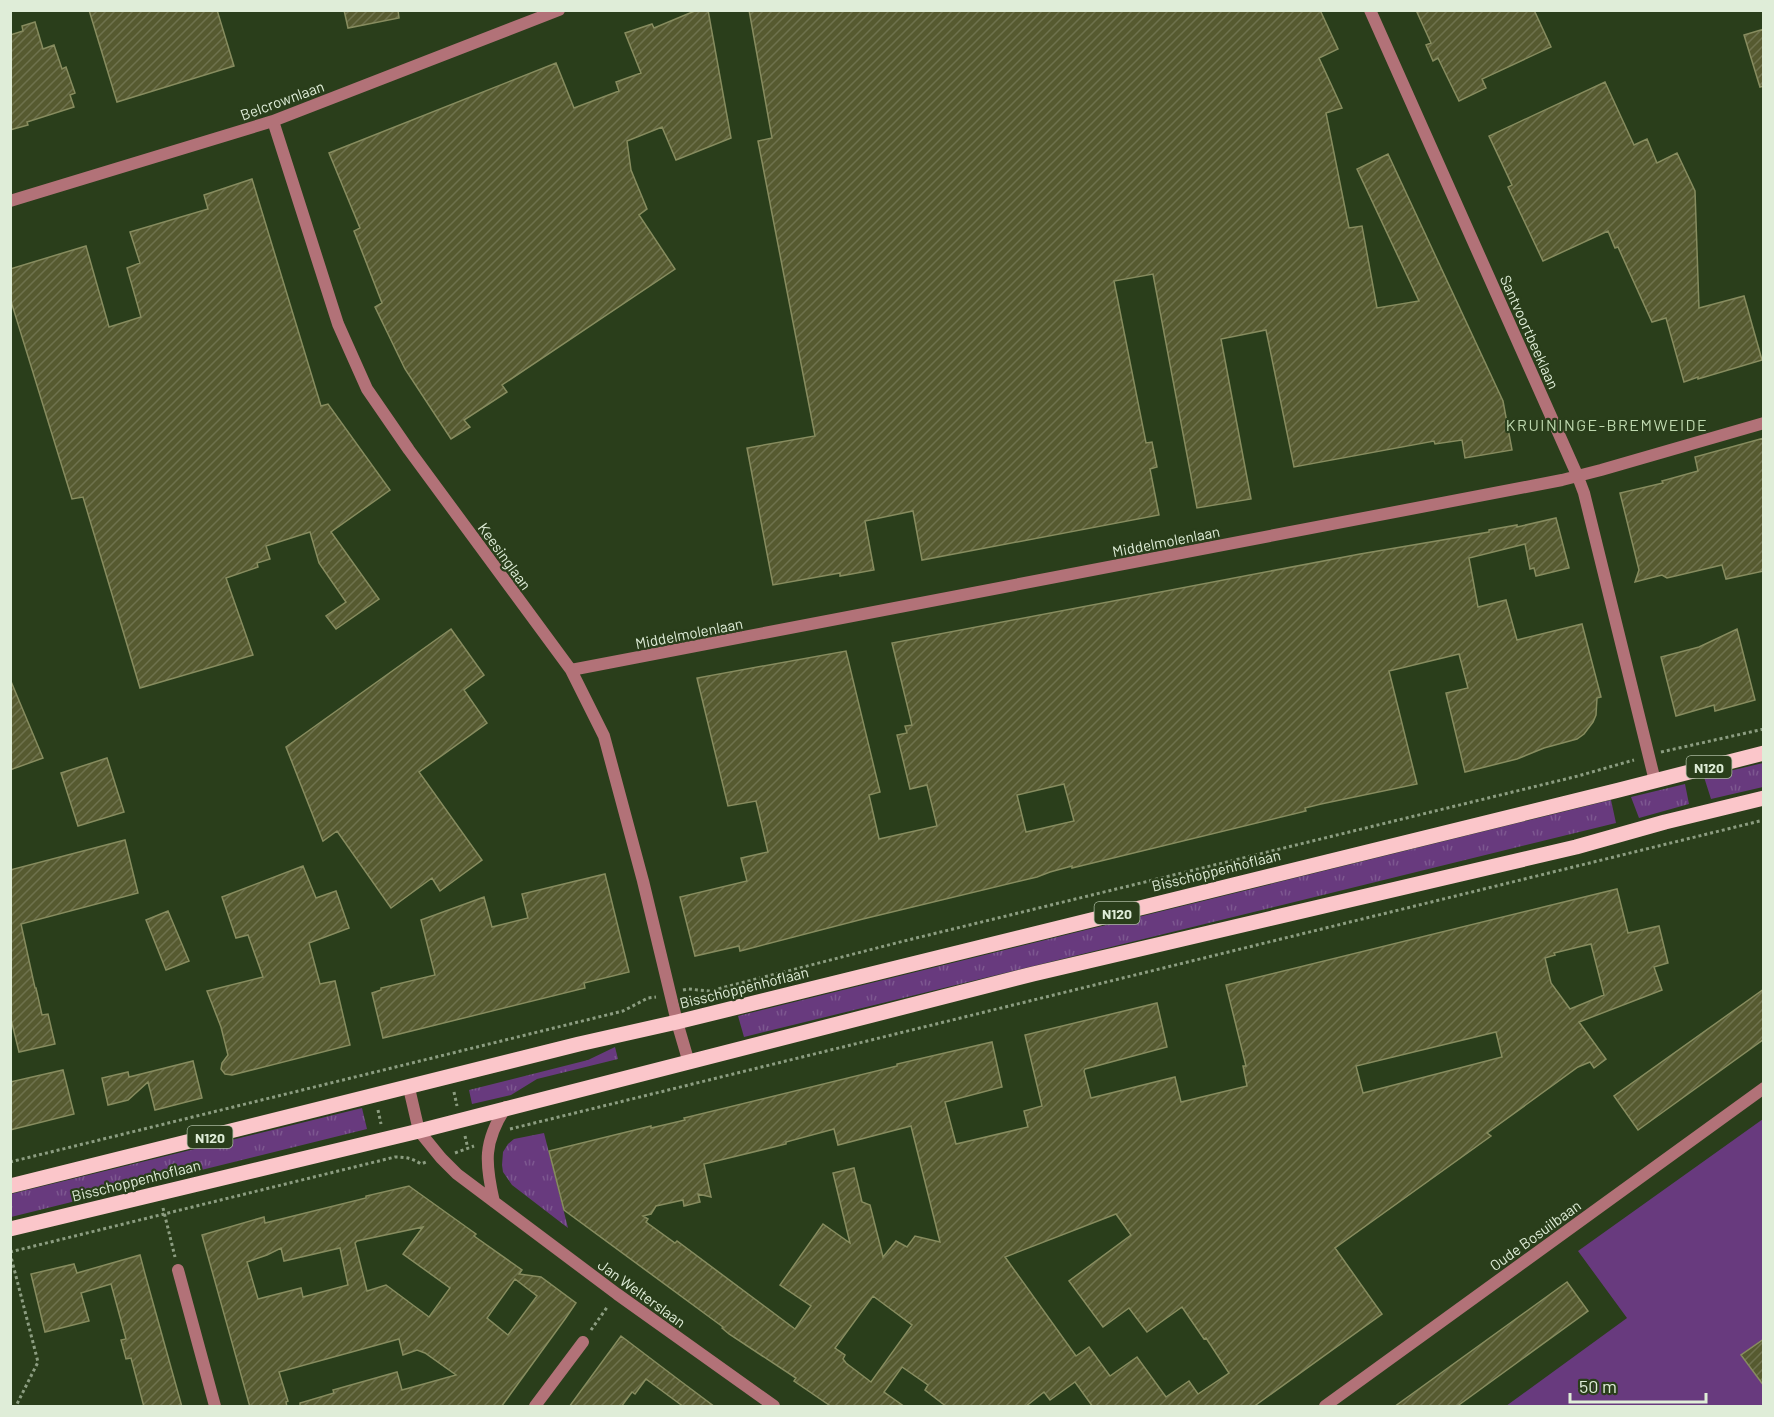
<svg xmlns="http://www.w3.org/2000/svg" width="1774" height="1417" viewBox="0 0 1774 1417" font-family="Barlow,sans-serif">
<defs>
<pattern id="grass-tufts" width="24" height="20" patternUnits="userSpaceOnUse" patternTransform="scale(1.5)"><rect width="24" height="20" fill="#683a7e"/><path d="M3 7l-1-3M5 7V3M7 7l1-3M15 17l-1-3M17 17v-4M19 17l1-3" fill="none" stroke="#7d5790"/></pattern>
<pattern id="building-hatch" width="6" height="6" patternUnits="userSpaceOnUse" patternTransform="scale(1.5)"><rect width="6" height="6" fill="#565a30"/><path d="M-1 1l2-2M0 6l6-6M5 7l2-2" fill="none" stroke="#6e724d"/></pattern>
</defs>
<rect width="100%" height="100%" fill="#2a3e1b"/>
<path fill="url(#grass-tufts)" d="M 1763,763 L 1763,787 L 1711,799 L 1704,777 Z
M 1685,784 L 1689,804 L 1639,818 L 1631,797 Z
M 1611,800 L 1616,823 L 744,1037 L 738,1016 Z
M 615,1047 L 618,1059 L 537,1079 L 511,1095 L 472,1104 L 469,1090 L 588,1060 Z
M 362,1108 L 367,1129 L 11,1217 L 11,1194 Z
M 544,1133 L 568,1228 L 512,1185 L 503,1172 L 502,1165 L 503,1152 L 508,1144 L 514,1139 Z"/>
<path fill="#683a7e" d="M 1763,1119 L 1763,1406 L 1506,1406 L 1627,1318 L 1578,1251 Z"/>
<path fill="url(#building-hatch)" stroke="#878c5f" stroke-width="1.5" fill-rule="evenodd" d="M 89,10 L 217,10 L 234,66 L 117,102 Z
M 344,10 L 398,10 L 399,18 L 348,28 Z
M 697,10 L 708,10 L 731,138 L 676,160 L 662,127 L 627,141 L 631,170 L 647,209 L 639,215 L 675,269 L 502,385 L 507,392 L 464,420 L 470,427 L 451,439 L 405,369 L 375,307 L 382,303 L 354,231 L 360,228 L 329,153 L 556,63 L 574,108 L 619,91 L 616,82 L 641,73 L 625,33 L 652,24 L 654,28 Z
M 749,10 L 1320,10 L 1338,49 L 1319,58 L 1342,108 L 1326,113 L 1349,228 L 1362,226 L 1377,308 L 1419,301 L 1357,169 L 1388,154 L 1503,401 L 1512,450 L 1465,458 L 1462,440 L 1435,444 L 1434,441 L 1294,467 L 1266,330 L 1221,339 L 1251,499 L 1197,508 L 1153,274 L 1114,281 L 1146,443 L 1152,442 L 1157,467 L 1150,469 L 1159,515 L 922,560 L 913,511 L 865,521 L 874,570 L 840,576 L 840,573 L 773,585 L 747,448 L 815,436 L 758,141 L 772,138 Z
M 1416,10 L 1534,10 L 1551,47 L 1482,79 L 1486,88 L 1459,101 L 1438,58 L 1433,61 L 1426,45 L 1431,43 Z
M 35,22 L 43,49 L 54,45 L 62,69 L 66,67 L 75,93 L 70,95 L 74,107 L 27,122 L 28,125 L 10,130 L 10,35 L 23,31 L 22,26 Z
M 1764,29 L 1764,86 L 1760,87 L 1744,35 Z
M 1605,82 L 1634,145 L 1647,139 L 1657,163 L 1677,153 L 1695,191 L 1699,308 L 1744,296 L 1762,360 L 1698,379 L 1698,377 L 1684,382 L 1666,318 L 1652,322 L 1618,247 L 1615,248 L 1608,231 L 1543,261 L 1508,187 L 1512,185 L 1489,136 Z
M 252,179 L 321,406 L 328,404 L 390,490 L 331,532 L 379,599 L 336,629 L 326,616 L 346,602 L 319,563 L 310,532 L 266,546 L 270,559 L 257,563 L 258,567 L 226,578 L 253,655 L 140,688 L 83,497 L 72,499 L 10,298 L 10,269 L 86,246 L 109,327 L 141,317 L 127,268 L 140,263 L 130,232 L 208,209 L 204,195 Z
M 1764,438 L 1764,571 L 1726,579 L 1722,565 L 1667,578 L 1662,575 L 1635,582 L 1639,570 L 1620,493 L 1663,483 L 1662,481 L 1698,471 L 1695,457 Z
M 1556,518 L 1569,568 L 1536,576 L 1534,568 L 1530,569 L 1525,544 L 1469,558 L 1478,607 L 1506,600 L 1517,640 L 1582,624 L 1601,697 L 1597,698 L 1596,715 L 1593,722 L 1584,734 L 1577,739 L 1544,748 L 1517,759 L 1465,772 L 1446,693 L 1468,688 L 1459,654 L 1389,671 L 1417,784 L 1321,804 L 1305,808 L 1306,811 L 1072,868 L 1072,866 L 1050,872 L 1037,877 L 863,919 L 740,951 L 739,946 L 695,956 L 680,897 L 747,881 L 741,858 L 768,852 L 756,801 L 728,806 L 697,678 L 846,651 L 880,792 L 869,795 L 879,839 L 937,826 L 927,785 L 910,789 L 897,735 L 907,733 L 905,726 L 912,725 L 892,643 L 1360,554 L 1489,532 L 1489,530 L 1517,525 L 1517,527 ZM 1064,784 L 1074,821 L 1026,832 L 1017,795 Z
M 451,629 L 484,675 L 464,690 L 487,723 L 419,772 L 482,860 L 440,891 L 432,878 L 391,908 L 337,831 L 323,841 L 286,747 Z
M 1737,629 L 1755,700 L 1715,711 L 1714,705 L 1676,716 L 1661,657 L 1699,647 Z
M 10,679 L 43,758 L 10,770 Z
M 107,758 L 124,812 L 78,826 L 61,773 Z
M 125,840 L 138,893 L 21,924 L 35,988 L 36,988 L 42,1015 L 48,1014 L 55,1044 L 19,1052 L 10,1015 L 10,870 Z
M 303,866 L 316,898 L 336,891 L 349,928 L 309,943 L 320,984 L 335,981 L 350,1045 L 232,1075 L 225,1074 L 221,1069 L 222,1063 L 228,1055 L 221,1027 L 207,991 L 263,977 L 248,935 L 236,938 L 222,897 Z
M 605,874 L 629,972 L 584,983 L 585,988 L 383,1038 L 372,993 L 381,990 L 381,988 L 435,975 L 421,920 L 484,897 L 492,927 L 528,918 L 522,894 Z
M 1617,889 L 1628,933 L 1659,926 L 1668,963 L 1654,967 L 1662,990 L 1579,1022 L 1606,1059 L 1594,1068 L 1590,1062 L 1578,1067 L 1487,1133 L 1491,1136 L 1335,1248 L 1382,1314 L 1253,1407 L 1093,1407 L 1075,1382 L 1050,1400 L 1044,1392 L 1025,1407 L 947,1407 L 925,1390 L 928,1385 L 902,1367 L 884,1392 L 905,1407 L 832,1407 L 794,1381 L 796,1378 L 729,1334 L 722,1328 L 723,1327 L 564,1210 L 549,1151 L 651,1126 L 651,1128 L 685,1120 L 684,1118 L 897,1066 L 897,1064 L 992,1042 L 1002,1087 L 945,1102 L 956,1144 L 1028,1127 L 1024,1111 L 1042,1106 L 1025,1035 L 1157,1003 L 1167,1047 L 1085,1069 L 1084,1071 L 1091,1098 L 1175,1077 L 1181,1102 L 1247,1086 L 1243,1066 L 1246,1066 L 1226,985 ZM 1591,944 L 1604,995 L 1570,1009 L 1551,983 L 1545,958 L 1555,955 L 1554,953 ZM 1496,1032 L 1502,1057 L 1363,1093 L 1356,1066 ZM 911,1126 L 940,1242 L 915,1236 L 907,1247 L 896,1241 L 883,1257 L 870,1205 L 862,1202 L 854,1168 L 833,1173 L 850,1243 L 823,1224 L 780,1285 L 811,1306 L 795,1329 L 677,1241 L 675,1243 L 646,1222 L 648,1219 L 643,1216 L 651,1214 L 656,1206 L 683,1200 L 684,1206 L 700,1202 L 698,1194 L 711,1197 L 704,1164 L 786,1144 L 786,1142 L 834,1129 L 838,1145 ZM 1116,1214 L 1131,1235 L 1069,1281 L 1103,1327 L 1129,1308 L 1147,1332 L 1182,1307 L 1204,1339 L 1206,1338 L 1229,1373 L 1198,1394 L 1189,1381 L 1166,1397 L 1137,1357 L 1110,1376 L 1089,1347 L 1076,1356 L 1005,1257 ZM 873,1296 L 912,1325 L 871,1382 L 846,1363 L 843,1359 L 845,1355 L 835,1348 Z
M 168,911 L 189,961 L 166,970 L 146,920 Z
M 1764,989 L 1764,1039 L 1638,1130 L 1614,1096 Z
M 193,1061 L 202,1098 L 155,1110 L 148,1082 L 128,1100 L 108,1105 L 102,1078 L 128,1072 L 129,1077 Z
M 63,1070 L 74,1114 L 10,1130 L 10,1082 Z
M 409,1186 L 476,1234 L 474,1236 L 522,1270 L 519,1274 L 541,1277 L 576,1303 L 565,1319 L 501,1407 L 300,1407 L 300,1403 L 334,1393 L 333,1390 L 397,1372 L 402,1390 L 456,1375 L 425,1353 L 417,1350 L 403,1355 L 399,1339 L 279,1372 L 288,1401 L 286,1402 L 287,1407 L 250,1407 L 202,1235 L 264,1217 L 265,1223 L 366,1198 L 366,1196 ZM 423,1227 L 403,1254 L 450,1288 L 429,1317 L 386,1285 L 367,1291 L 355,1243 L 357,1241 ZM 281,1248 L 284,1261 L 340,1248 L 348,1285 L 303,1297 L 301,1288 L 258,1299 L 247,1262 L 267,1255 ZM 515,1279 L 537,1296 L 508,1335 L 487,1318 Z
M 140,1255 L 145,1274 L 182,1407 L 144,1407 L 131,1358 L 126,1359 L 121,1340 L 126,1339 L 111,1284 L 81,1293 L 89,1321 L 45,1332 L 31,1274 L 74,1264 L 77,1273 Z
M 1567,1282 L 1588,1311 L 1456,1407 L 1394,1407 Z
M 621,1336 L 679,1380 L 715,1407 L 684,1407 L 646,1379 L 635,1394 L 632,1392 L 621,1407 L 569,1407 Z
M 1764,1339 L 1764,1386 L 1741,1355 Z"/>
<g fill="none" stroke-linecap="round" stroke-linejoin="round">
<path stroke="#8c9d81" stroke-width="3" stroke-dasharray="3 3" stroke-linecap="butt" d="M 1661,752 L 1764,729
M 683,990 L 688,989 L 710,991 L 904,941 L 1578,776 L 1634,760
M 454,1092 L 457,1106
M 378,1110 L 381,1124
M 510,1129 L 1764,820
M 465,1136 L 468,1149
M 455,1153 L 474,1146
M 10,1162 L 623,1011 L 648,998 L 656,997
M 163,1208 L 175,1257
M 10,1252 L 395,1157 C 405,1157 412,1158 421,1164 L 426,1162
M 10,1253 L 38,1362 L 16,1406
M 591,1330 L 608,1306"/>
<path stroke="#b27278" stroke-width="12" d="M 1370,10 L 1578,477 L 1584,493 L 1655,781
M 273,121 L 338,324 L 367,389 L 409,450 L 571,670 L 604,736 L 643,881 L 677,1022 L 689,1063
M 10,201 L 273,121 L 559,10
M 571,670 L 1562,480 L 1601,470 L 1764,423
M 409,1088 L 419,1131 L 441,1158 L 457,1174 L 617,1294 L 774,1406
M 494,1202 C 485,1163 483,1142 506,1107
M 178,1270 L 215,1406
M 535,1406 L 583,1342
M 1325,1406 L 1764,1088"/>
<path stroke="#fbc6ca" stroke-width="15" d="M 10,1186 L 579,1044 L 677,1022 L 1619,790 L 1764,753
M 10,1229 L 419,1131 L 1033,974 L 1576,847 L 1665,822 L 1764,798"/>
</g>
<g text-anchor="middle" dominant-baseline="central" stroke-width="4.5" stroke-linejoin="round" paint-order="stroke">
<g fill="#2a3e1b" stroke="#a9b89f" stroke-width="1.5">
<rect x="1686.5" y="756" width="45" height="22" rx="4.5"/>
<rect x="1094.5" y="902" width="45" height="22" rx="4.5"/>
<rect x="187.5" y="1126" width="45" height="22" rx="4.5"/>
</g>
<g font-size="14" font-weight="bold" fill="#dfedd8">
<text x="1709" y="767">N120</text>
<text x="1117" y="913">N120</text>
<text x="210" y="1137">N120</text>
</g>
<g font-size="15" fill="#dfedd8" stroke="#2a3e1b">
<text transform="translate(282 100) rotate(-20)">Belcrownlaan</text>
<text transform="translate(1530 332) rotate(66)">Santvoortbeeklaan</text>
<text transform="translate(1166 541) rotate(-11)">Middelmolenlaan</text>
<text transform="translate(505 556) rotate(54)">Keesinglaan</text>
<text transform="translate(689 633) rotate(-11)">Middelmolenlaan</text>
<text transform="translate(1216 870) rotate(-14)">Bisschoppenhoflaan</text>
<text transform="translate(744 987) rotate(-14)">Bisschoppenhoflaan</text>
<text transform="translate(136 1180) rotate(-14)">Bisschoppenhoflaan</text>
<text transform="translate(1535 1235) rotate(-36)">Oude Bosuilbaan</text>
<text transform="translate(642 1293) rotate(36)">Jan Welterslaan</text>
</g>
<g font-size="16" letter-spacing="1.5" fill="#bfd9af" stroke="#2a3e1b">
<text x="1607" y="424">KRUININGE-BREMWEIDE</text>
</g>
</g>
<rect width="1774" height="1417" fill="none" stroke="#dfedd8" stroke-width="24"/>
<path d="M1570 1393v9h136v-9" fill="none" stroke="#dfedd8" stroke-width="3"/>
<text x="1579" y="1393" font-size="18" fill="#dfedd8" stroke="#2a3e1b" stroke-width="4.5" paint-order="stroke">50 m</text>
</svg>
